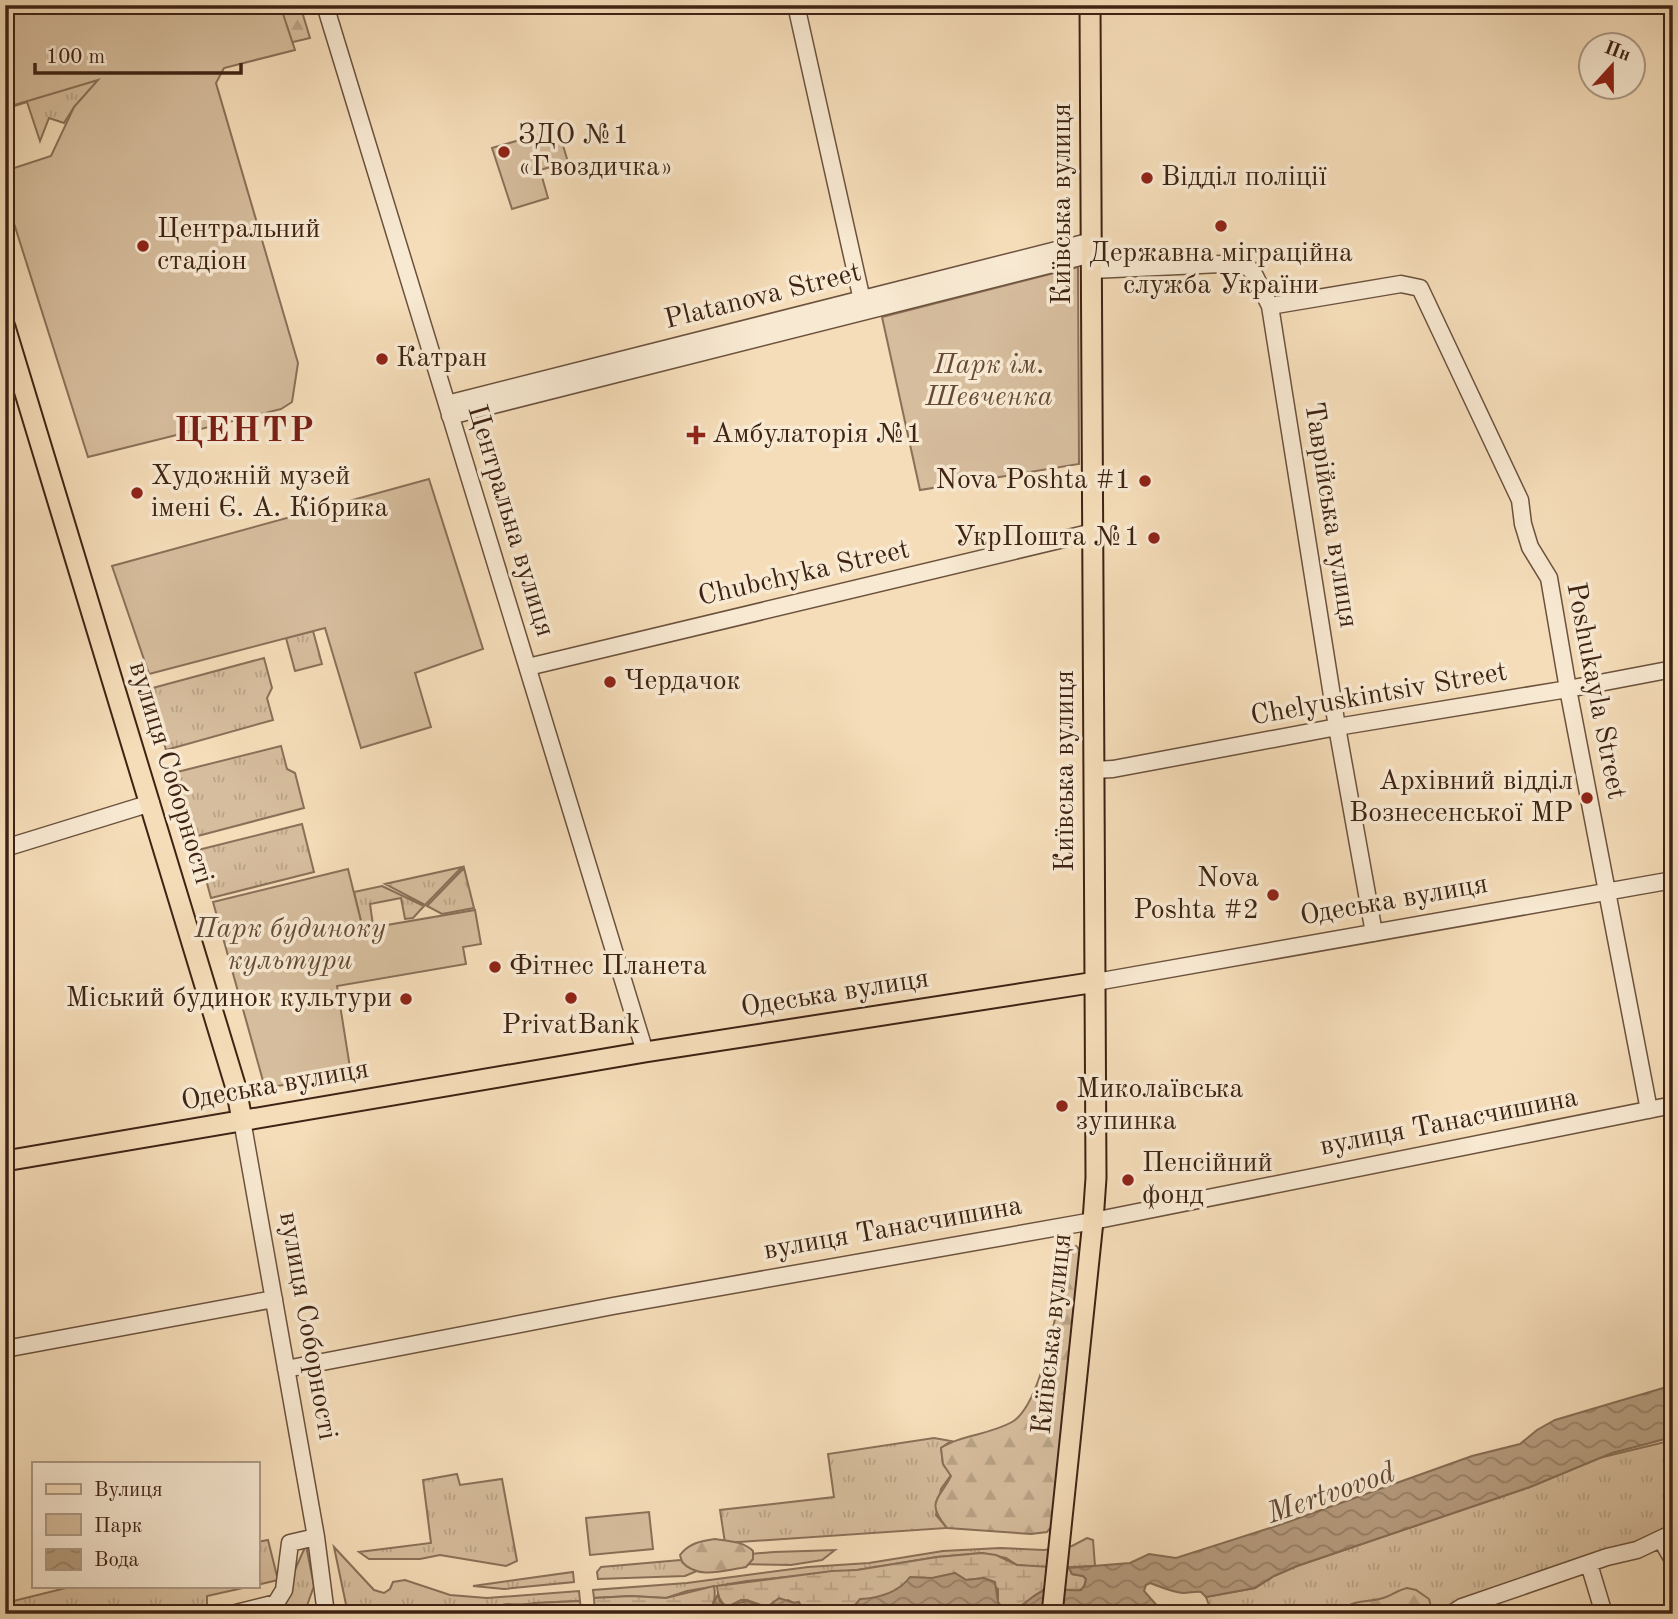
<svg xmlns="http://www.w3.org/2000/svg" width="1678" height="1619" viewBox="0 0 1678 1619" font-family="'Old Standard TT',serif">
<defs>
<pattern id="grass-tufts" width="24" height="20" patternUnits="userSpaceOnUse" patternTransform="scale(1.75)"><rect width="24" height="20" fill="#d6bd9d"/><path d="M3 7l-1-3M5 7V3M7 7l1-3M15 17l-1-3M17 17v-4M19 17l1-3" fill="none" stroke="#b9a286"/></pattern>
<pattern id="forest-firs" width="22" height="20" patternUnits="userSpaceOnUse" patternTransform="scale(1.75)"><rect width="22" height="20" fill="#d6bd9d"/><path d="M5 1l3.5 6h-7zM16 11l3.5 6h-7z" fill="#b9a286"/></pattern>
<pattern id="wetland-marsh" width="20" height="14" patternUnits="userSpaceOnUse" patternTransform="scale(1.75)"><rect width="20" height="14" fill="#d6bd9d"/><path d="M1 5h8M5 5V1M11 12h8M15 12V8" fill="none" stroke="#b9a286"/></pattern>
<pattern id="water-waves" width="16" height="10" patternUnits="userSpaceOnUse" patternTransform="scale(1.75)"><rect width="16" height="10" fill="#b79e81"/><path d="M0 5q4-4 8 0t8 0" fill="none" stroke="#968068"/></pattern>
</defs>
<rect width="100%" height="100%" fill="#f5ddb9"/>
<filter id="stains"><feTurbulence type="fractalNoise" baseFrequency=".00286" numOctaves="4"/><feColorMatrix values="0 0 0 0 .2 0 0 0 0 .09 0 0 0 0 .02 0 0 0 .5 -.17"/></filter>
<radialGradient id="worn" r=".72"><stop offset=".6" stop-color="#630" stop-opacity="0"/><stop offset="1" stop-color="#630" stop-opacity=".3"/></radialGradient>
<path fill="url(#grass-tufts)" stroke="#8a7058" stroke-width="2" d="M 100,79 L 74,107 L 64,123 L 49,118 L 40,141 L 27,102 L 11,107 L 12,112 L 5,114 L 5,106 Z
M 313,631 L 322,664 L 295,671 L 286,638 Z
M 264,658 L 272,688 L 267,698 L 273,720 L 166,750 L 149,689 Z
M 281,746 L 287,769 L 295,773 L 304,808 L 190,838 L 173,773 Z
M 302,824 L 314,872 L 211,898 L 198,850 Z
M 462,867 L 425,905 L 385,884 Z
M 464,868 L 474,908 L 442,914 L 427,906 Z
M 382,886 L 424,906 L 413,918 L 405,919 L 401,898 L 370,904 L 373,925 L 362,926 L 354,892 Z
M 934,1438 L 951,1441 L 941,1448 L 943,1464 L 951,1475 L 941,1489 L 936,1515 L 947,1528 L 725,1543 L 720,1510 L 834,1497 L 828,1454 Z
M 1673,1440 L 1673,1534 L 1445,1614 L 1196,1614 L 1209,1605 L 1206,1597 L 1255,1588 L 1274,1576 L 1297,1566 L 1530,1487 L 1599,1458 Z
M 457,1474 L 460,1485 L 502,1479 L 517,1561 L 506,1566 L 440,1555 L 420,1559 L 369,1559 L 359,1552 L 431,1543 L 423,1480 Z
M 1087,1538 L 1093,1540 L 1095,1566 L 1048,1568 L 1017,1565 L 1006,1558 L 982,1553 L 937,1557 L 857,1570 L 747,1581 L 687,1591 L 666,1598 L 631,1596 L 594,1598 L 593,1590 L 687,1583 L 808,1567 L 869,1563 L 943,1551 L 1000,1548 L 1044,1550 L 1072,1546 Z
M 268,1540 L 278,1580 L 257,1585 L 257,1542 Z
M 306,1545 L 314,1586 L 304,1614 L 282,1614 L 280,1603 Z
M 334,1547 L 374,1590 L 384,1593 L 390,1589 L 393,1582 L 405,1580 L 450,1595 L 487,1598 L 579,1591 L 580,1601 C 526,1602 473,1611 419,1609 C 409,1614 401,1610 390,1611 C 376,1612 363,1614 348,1614 Z
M 835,1550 L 822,1560 L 791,1565 L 735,1564 L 704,1568 L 685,1576 L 598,1579 L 597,1572 L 601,1567 L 774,1552 Z
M 573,1572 L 574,1582 L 504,1589 L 473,1586 Z
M 74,1586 L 252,1586 L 207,1596 L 207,1610 L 197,1614 L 5,1614 L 5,1603 Z"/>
<path fill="url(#forest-firs)" stroke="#8a7058" stroke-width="2" d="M 240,5 L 300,5 L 310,38 L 289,43 Z
M 1076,1246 L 1082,1252 L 1056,1521 L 1047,1532 L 1031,1534 L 947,1528 C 925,1501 939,1500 951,1476 L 943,1464 L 941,1448 C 960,1435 989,1435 1012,1422 C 1044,1404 1060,1291 1068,1254 Z
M 715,1539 C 728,1541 743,1541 753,1551 L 753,1559 L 746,1567 L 741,1568 C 722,1571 697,1579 682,1562 L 680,1555 C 689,1543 701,1541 715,1539 Z
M 1407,1588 L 1416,1590 L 1429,1599 L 1433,1614 L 1338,1614 C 1352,1597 1368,1604 1386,1597 C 1393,1594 1399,1590 1407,1588 Z"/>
<path fill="url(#wetland-marsh)" stroke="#8a7058" stroke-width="2" d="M 982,1553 L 996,1555 L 1017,1565 L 1069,1568 L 1072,1574 L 1083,1576 L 1086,1579 C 1085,1586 1083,1590 1076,1592 L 1043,1590 C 1032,1599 1019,1611 1004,1610 L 998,1602 L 998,1589 L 984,1578 L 966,1580 L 955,1573 L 904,1585 L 898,1590 L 850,1607 L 840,1614 L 836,1614 L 828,1607 L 819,1614 L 805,1614 L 799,1602 L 794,1603 L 788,1600 L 767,1607 L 747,1600 L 741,1600 L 727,1607 C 719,1601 718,1596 717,1586 L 832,1571 L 857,1570 L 937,1557 Z
M 714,1586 C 716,1597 714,1603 709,1612 L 685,1614 L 680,1605 L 670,1614 L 653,1614 L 649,1611 L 647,1614 L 595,1614 L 594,1598 L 631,1596 L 666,1598 Z
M 580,1601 L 581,1614 L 549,1614 L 549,1610 L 547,1610 L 545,1614 L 528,1614 L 534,1603 Z
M 507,1604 L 523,1605 L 526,1614 L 411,1613 L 419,1609 L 475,1610 Z"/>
<path fill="#d6bd9d" stroke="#8a7058" stroke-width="2" d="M 5,5 L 280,5 L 295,50 L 224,68 L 216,83 L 298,363 L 292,402 L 281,409 L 88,457 L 5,195 L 5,171 L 51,156 L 74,107 L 98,80 L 11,106 L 12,112 L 5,114 Z
M 558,129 L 568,162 L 540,170 L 548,198 L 512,209 L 492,148 Z
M 1078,267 L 1079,464 L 920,490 L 882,317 Z
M 429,479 L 483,649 L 415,673 L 431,727 L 361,748 L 325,628 L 149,674 L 112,566 Z
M 348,869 L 363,929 L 475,910 L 481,944 L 463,947 L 466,964 L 337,986 L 351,1074 L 265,1088 L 213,902 Z
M 649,1512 L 653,1549 L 590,1555 L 586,1518 Z"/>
<path fill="url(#water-waves)" stroke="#876d55" stroke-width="2" d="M 1673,1385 L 1673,1437 L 1612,1453 L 1530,1487 L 1297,1566 L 1274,1576 L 1255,1588 L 1206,1597 L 1201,1592 C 1195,1591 1190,1593 1183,1593 C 1172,1592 1161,1587 1150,1583 L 1146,1585 L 1144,1591 L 1160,1609 L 1158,1614 L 1044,1614 L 1041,1607 C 1030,1604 1018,1612 1006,1614 L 840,1614 L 854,1606 L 860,1599 C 880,1598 898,1593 910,1577 L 932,1578 L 955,1573 L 966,1580 L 984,1578 L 995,1582 L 998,1602 L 1004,1610 C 1021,1612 1029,1596 1043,1591 C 1055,1586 1071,1592 1081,1590 L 1085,1585 L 1086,1579 L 1083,1576 L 1072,1574 L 1069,1568 L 1130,1563 L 1149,1554 L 1176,1558 L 1282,1524 L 1472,1456 L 1520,1444 L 1537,1430 L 1555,1420 Z
M 718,1594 L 720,1602 L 727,1607 C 752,1598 742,1601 767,1607 L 779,1598 L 794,1603 L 798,1602 L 805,1614 L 704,1614 L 709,1612 Z"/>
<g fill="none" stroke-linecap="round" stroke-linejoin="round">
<g stroke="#6c523d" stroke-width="19">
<path id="minor" d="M 325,5 L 645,1052
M 796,5 L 864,309
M 1092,270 L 1243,263 L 1253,272 L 1270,306 L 1337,727 L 1374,933
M 1270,306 L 1401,284 L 1420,288 L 1520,500 L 1523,524 L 1530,547 L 1549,578 L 1568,689 L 1649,1110
M 447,404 L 1092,241
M 450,416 L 1092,254
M 528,667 L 1093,532
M 1093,770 L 1113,769 L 1337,727 L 1568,689 L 1673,669
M 5,848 L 151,803
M 1096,982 L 1673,880
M 242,1120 L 316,1537 L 326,1614
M 5,1349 L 274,1299
M 286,1369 L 613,1306 L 1093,1221 L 1673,1105
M 1661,1539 L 1673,1560
M 1589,1564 L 1604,1614
M 232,1614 L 276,1603 L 284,1590 L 290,1543 L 316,1537
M 1451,1614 L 1462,1607 L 1607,1557 L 1637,1550 L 1673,1533"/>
</g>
<g stroke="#3e2314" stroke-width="23">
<path id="major" d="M 5,327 L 236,1088 L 242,1120
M 5,1161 L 645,1052 L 1096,982
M 1052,1614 L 1093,1221 L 1096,1178 L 1090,5"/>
</g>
<use href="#minor" stroke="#f8e9d2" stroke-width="16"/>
<use href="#major" stroke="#f5ddb9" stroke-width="19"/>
</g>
<g fill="#8f2418" stroke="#f8e9d2" stroke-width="2.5">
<circle cx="504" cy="152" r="7"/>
<circle cx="1147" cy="178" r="7"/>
<circle cx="1221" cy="226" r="7"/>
<circle cx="143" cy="246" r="7"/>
<circle cx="382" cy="359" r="7"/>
<path d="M692.5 424.5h7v7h7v7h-7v7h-7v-7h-7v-7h7z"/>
<circle cx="1145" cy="481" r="7"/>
<circle cx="137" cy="493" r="7"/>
<circle cx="1154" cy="538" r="7"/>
<circle cx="610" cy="682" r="7"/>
<circle cx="1587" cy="798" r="7"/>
<circle cx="1273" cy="895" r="7"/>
<circle cx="495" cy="967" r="7"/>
<circle cx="571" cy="998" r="7"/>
<circle cx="406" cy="999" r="7"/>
<circle cx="1062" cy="1106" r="7"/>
<circle cx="1128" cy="1180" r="7"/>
</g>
<g text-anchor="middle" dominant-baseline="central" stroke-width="7" stroke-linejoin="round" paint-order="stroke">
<g font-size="28" fill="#3e2314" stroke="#f8e9d2" text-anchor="start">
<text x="518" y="136">ЗДО №1<tspan x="518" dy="32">«Гвоздичка»</tspan></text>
<text x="1161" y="178">Відділ поліції</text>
<text x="157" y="230">Центральний<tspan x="157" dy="32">стадіон</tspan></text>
<text x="1221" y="254" text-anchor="middle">Державна міграційна<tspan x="1221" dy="32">служба України</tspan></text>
<text x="396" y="359">Катран</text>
<text x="712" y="435">Амбулаторія №1</text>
<text x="151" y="477">Художній музей<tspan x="151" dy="32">імені Є. А. Кібрика</tspan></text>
<text x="1131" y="481" text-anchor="end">Nova Poshta #1</text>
<text x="1140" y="538" text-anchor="end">УкрПошта №1</text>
<text x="624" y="682">Чердачок</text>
<text x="1573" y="782" text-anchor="end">Архівний відділ<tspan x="1573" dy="32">Вознесенської МР</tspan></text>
<text x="1259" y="879" text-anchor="end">Nova<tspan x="1259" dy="32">Poshta #2</tspan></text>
<text x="509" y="967">Фітнес Планета</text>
<text x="392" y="999" text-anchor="end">Міський будинок культури</text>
<text x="571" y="1026" text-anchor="middle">PrivatBank</text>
<text x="1076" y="1090">Миколаївська<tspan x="1076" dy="32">зупинка</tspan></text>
<text x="1142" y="1164">Пенсійний<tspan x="1142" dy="32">фонд</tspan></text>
</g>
<g font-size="28" fill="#3e2314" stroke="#f8e9d2">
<text transform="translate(1063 204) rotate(-90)">Київська вулиця</text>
<text transform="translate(763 297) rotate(-14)">Platanova Street</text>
<text transform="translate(1330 515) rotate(81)">Таврійська вулиця</text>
<text transform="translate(510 521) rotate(73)">Центральна вулиця</text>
<text transform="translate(804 574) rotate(-13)">Chubchyka Street</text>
<text transform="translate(1595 691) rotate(79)">Poshukayla Street</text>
<text transform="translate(1379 695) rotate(-10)">Chelyuskintsiv Street</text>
<text transform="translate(1066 771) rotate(-90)">Київська вулиця</text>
<text transform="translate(170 773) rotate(73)">вулиця Соборності</text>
<text transform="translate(1394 901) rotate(-10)">Одеська вулиця</text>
<text transform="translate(835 994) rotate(-9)">Одеська вулиця</text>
<text transform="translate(275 1086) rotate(-10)">Одеська вулиця</text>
<text transform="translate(1449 1123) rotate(-11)">вулиця Танасчишина</text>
<text transform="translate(893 1229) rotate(-10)">вулиця Танасчишина</text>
<text transform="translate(307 1326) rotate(80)">вулиця Соборності</text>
<text transform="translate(1053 1334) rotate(-84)">Київська вулиця</text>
</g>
<g font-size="28" font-style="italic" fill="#644a36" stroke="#f8e9d2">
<text x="989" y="366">Парк ім.<tspan x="989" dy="32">Шевченка</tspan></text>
<text x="290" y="930">Парк будиноку<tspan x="290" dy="32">культури</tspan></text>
</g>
<g font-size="30" font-style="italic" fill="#624835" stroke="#f8e9d2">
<text transform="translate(1331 1494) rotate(-19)">Mertvovod</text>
</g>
<g font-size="35" font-weight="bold" letter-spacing="2" fill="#7a1f14" stroke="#f8e9d2">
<text x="245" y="431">ЦЕНТР</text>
</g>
</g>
<rect width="1678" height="1619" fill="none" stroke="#f5ddb9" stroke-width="28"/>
<rect x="7" y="7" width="1664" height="1605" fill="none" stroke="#3e2314" stroke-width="3.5"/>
<rect x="14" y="14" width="1650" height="1591" fill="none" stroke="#3e2314" stroke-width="2"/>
<rect x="32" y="1462" width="228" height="126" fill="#f8e9d2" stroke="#ae9a86" stroke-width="2"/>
<rect x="46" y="1484" width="35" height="10" fill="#f5ddb9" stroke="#ae9a86" stroke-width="2"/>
<text x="94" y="1496" font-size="21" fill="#3e2314">Вулиця</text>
<rect x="46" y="1514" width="35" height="21" fill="#d6bd9d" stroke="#ae9a86" stroke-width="2"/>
<text x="94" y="1532" font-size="21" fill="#3e2314">Парк</text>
<rect x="46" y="1549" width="35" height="21" fill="url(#water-waves)" stroke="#ae9a86" stroke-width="2"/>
<text x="94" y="1566" font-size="21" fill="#3e2314">Вода</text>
<g transform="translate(1612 66) rotate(21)"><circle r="33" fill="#f8e9d2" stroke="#ae9a86" stroke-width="2"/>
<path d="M0-5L12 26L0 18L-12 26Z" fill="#8f2418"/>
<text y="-10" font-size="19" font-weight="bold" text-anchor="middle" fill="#3e2314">Пн</text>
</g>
<path d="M35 63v10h206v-10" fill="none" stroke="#3e2314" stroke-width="3.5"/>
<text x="46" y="63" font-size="21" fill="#3e2314" stroke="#f8e9d2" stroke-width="5" paint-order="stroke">100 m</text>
<rect width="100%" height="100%" filter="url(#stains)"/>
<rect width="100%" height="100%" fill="url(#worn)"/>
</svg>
